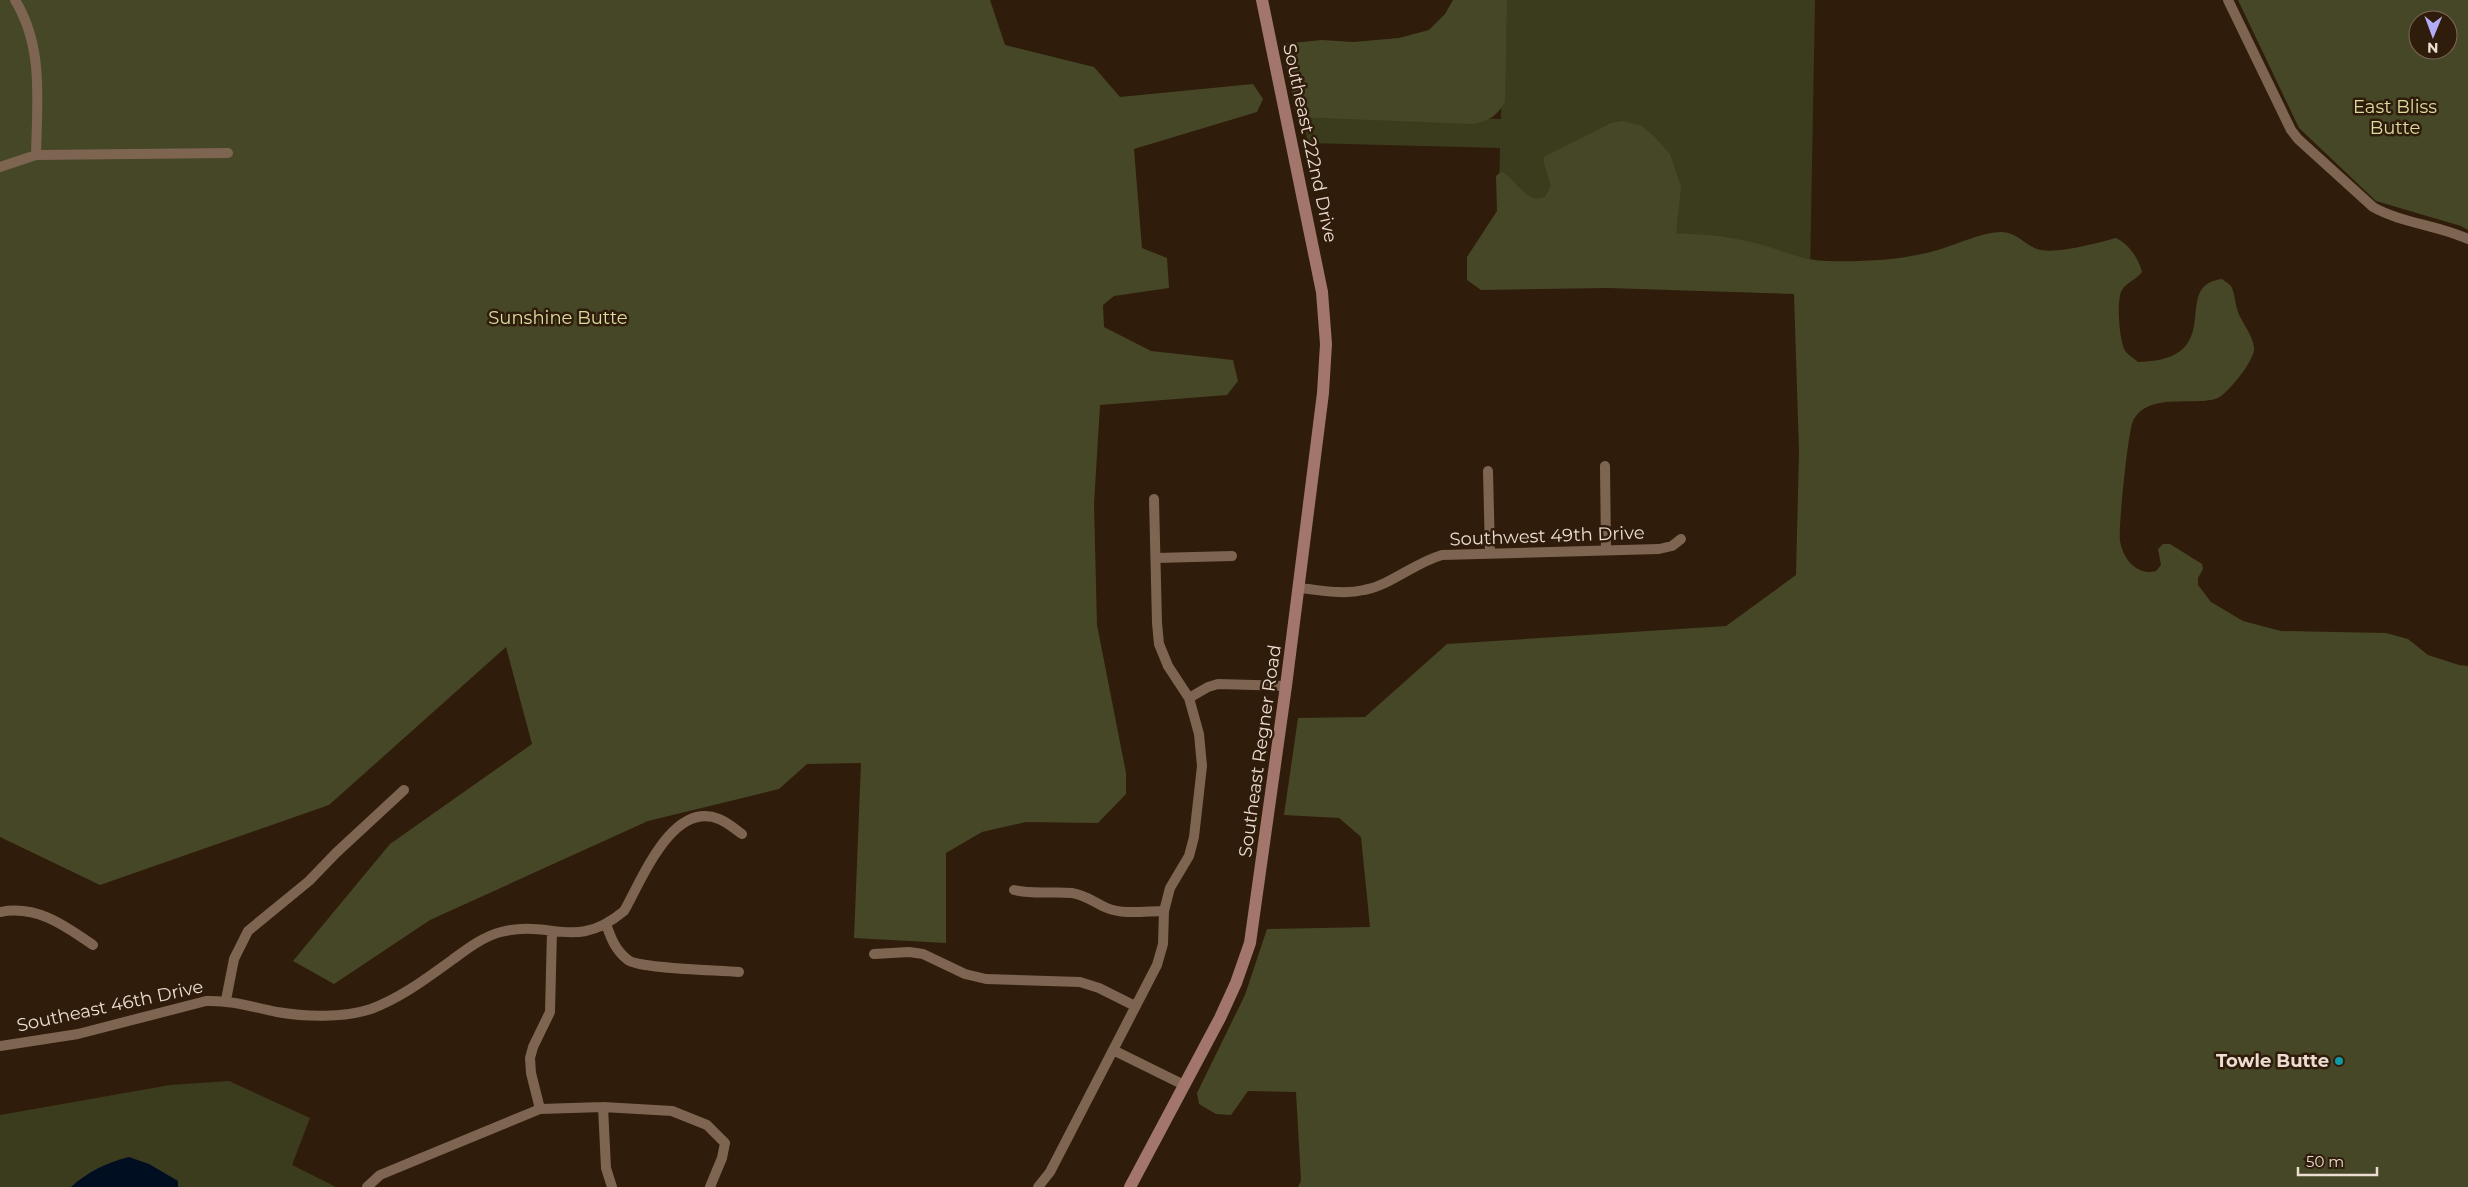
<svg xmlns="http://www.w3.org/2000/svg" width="2468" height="1187" viewBox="0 0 2468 1187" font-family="Montserrat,sans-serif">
<rect width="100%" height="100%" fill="#301c0a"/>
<path fill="#3b3c1d" d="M 1503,0 L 1815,0 L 1810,276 L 1497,284 L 1500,148 L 1308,143 L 1302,115 L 1501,119 Z
M 229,1081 L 310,1118 L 292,1165 L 336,1187 L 0,1187 L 0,1115 L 170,1085 Z"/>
<path fill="#464727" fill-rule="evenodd" d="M 0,0 L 990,0 L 1005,45 L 1094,67 L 1120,97 L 1253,84 L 1263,99 L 1257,112 L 1134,149 L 1142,248 L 1167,258 L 1169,288 L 1114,296 L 1103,305 L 1104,327 L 1151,351 L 1233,360 L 1238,381 L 1227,395 L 1100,405 L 1094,504 L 1097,625 L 1126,773 L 1126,794 L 1098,823 L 1026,822 L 982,832 L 946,853 L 946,943 L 854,938 L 861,763 L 807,764 L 779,789 L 648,821 L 430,920 L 334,984 L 293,961 L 390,844 L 532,744 L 506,647 L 329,805 L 100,885 L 0,837 Z
M 1453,0 L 1507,0 L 1505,102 C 1497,116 1489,121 1473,124 L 1297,117 L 1282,44 L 1322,40 L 1353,42 L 1399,38 L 1429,30 L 1445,14 Z
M 2238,0 L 2468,0 L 2468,230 L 2461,226 L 2376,201 L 2299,128 ZM 2418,20 L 2448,20 L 2448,50 L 2418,50 Z
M 1623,121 L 1642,126 L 1654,136 L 1670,154 L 1681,187 L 1676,234 C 1701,233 1730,237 1755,243 C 1780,249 1802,261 1828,261 C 1865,262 1906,260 1941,249 C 1960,243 1980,233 2000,232 C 2015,231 2024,244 2037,249 C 2055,255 2097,243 2116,238 C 2129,244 2139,259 2142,272 C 2137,279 2126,283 2122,290 C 2116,299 2119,343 2126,352 C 2129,355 2134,359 2138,362 C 2231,360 2168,285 2222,279 C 2225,281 2229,284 2231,286 C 2235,293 2235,304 2238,312 C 2242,323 2255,338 2254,350 C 2253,362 2228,393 2218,398 C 2194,407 2148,391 2133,421 C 2128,431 2118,530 2120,541 C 2123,559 2137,576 2156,571 L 2161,565 L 2158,549 L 2163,544 L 2170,544 L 2202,564 L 2203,569 L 2198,578 L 2198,585 L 2211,602 L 2243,621 L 2281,631 L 2386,633 L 2408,639 L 2428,655 L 2459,665 L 2468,666 L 2468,1187 L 1298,1187 L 1301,1181 L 1296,1092 L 1248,1091 L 1231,1115 L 1216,1114 L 1199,1104 L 1197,1093 L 1245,995 L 1267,929 L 1370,927 L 1361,837 L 1339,818 L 1284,815 L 1298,718 L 1365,717 L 1447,644 L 1726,626 L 1796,575 L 1799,452 L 1794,294 L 1608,288 L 1481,290 L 1467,280 L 1467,257 L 1497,211 L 1496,176 L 1501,172 C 1512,176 1519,192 1535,199 L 1545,197 L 1551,186 L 1544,163 L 1544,157 L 1611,123 Z"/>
<path fill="#000e21" d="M 129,1157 L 149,1164 L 178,1181 L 178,1187 L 71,1187 C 89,1171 106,1163 129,1157 Z"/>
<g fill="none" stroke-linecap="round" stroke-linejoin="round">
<path stroke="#7d6552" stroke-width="10" d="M 15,0 C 44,47 37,102 36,155
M 2228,0 L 2291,130 L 2298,139 L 2373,207 C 2401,223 2438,225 2468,239
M 0,167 L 36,155 L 228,153
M 1605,466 L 1606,550
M 1488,471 L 1490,552
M 1156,558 L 1232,556
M 1299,588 C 1320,590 1343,595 1364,590 C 1391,585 1414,563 1442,555 L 1659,549 L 1672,546 L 1681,539
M 1189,698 L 1208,687 L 1218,684 L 1286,686
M 1014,890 C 1034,895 1052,891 1072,893 C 1086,895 1095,903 1107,908 C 1124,915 1146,911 1164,911
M 0,912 C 37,905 64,925 93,945
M 606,924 C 611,938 615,950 628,960 C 640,969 720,970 739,972
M 874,954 L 909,952 L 923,954 L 965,974 L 986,979 L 1080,982 L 1099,988 L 1135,1006
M 226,1000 L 234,959 L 248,931 L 309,881 L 336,853 L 404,790
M 0,1046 L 78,1034 L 206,1001 C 232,1000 252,1007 277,1012 C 306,1017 343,1018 371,1009 C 401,998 427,978 452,960 C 467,949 484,936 501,932 C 551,919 575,952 624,911 C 642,880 672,800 719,819 C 727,822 735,829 742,834
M 1113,1050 L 1184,1085
M 603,1107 L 606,1168 L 612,1187
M 540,1109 L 531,1073 L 530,1058 L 533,1047 L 550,1012 L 552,931
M 367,1187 L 380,1175 L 540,1109 L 603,1107 L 672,1111 L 707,1125 L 725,1143 L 722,1158 L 710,1187
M 1038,1187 L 1050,1172 L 1157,965 L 1163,944 L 1164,911 L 1170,888 L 1189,856 L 1194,837 L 1202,766 L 1199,734 L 1189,698 L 1168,666 L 1159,644 L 1157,623 L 1154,499"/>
<path stroke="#a2766b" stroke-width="12" d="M 1130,1187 L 1220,1018 L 1236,983 L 1250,943 L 1286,686 L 1323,393 L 1326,344 L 1322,292 L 1262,0"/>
</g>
<circle fill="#0f9aa8" stroke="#301c0a" stroke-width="2" cx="2339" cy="1061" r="5"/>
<g text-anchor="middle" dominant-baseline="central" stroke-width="5" stroke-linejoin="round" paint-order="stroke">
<g font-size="18" fill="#dadea1" stroke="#301c0a">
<text x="2395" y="107">East Bliss<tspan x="2395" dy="21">Butte</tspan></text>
<text x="558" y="318">Sunshine Butte</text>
</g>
<g font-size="18" fill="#ecddd3" stroke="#301c0a">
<text transform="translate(1310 143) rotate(78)">Southeast 222nd Drive</text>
<text transform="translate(1547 536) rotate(-2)">Southwest 49th Drive</text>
<text transform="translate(1260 751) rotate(-82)">Southeast Regner Road</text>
<text transform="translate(110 1006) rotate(-12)">Southeast 46th Drive</text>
</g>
<g font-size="18" font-weight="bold" fill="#ecddd3" stroke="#301c0a" text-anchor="end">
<text x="2329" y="1061">Towle Butte</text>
</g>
</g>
<g transform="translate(2433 35) rotate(181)"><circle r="24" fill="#301c0a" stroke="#7b695a"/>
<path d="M0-4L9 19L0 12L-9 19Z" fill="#b3adf9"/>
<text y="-8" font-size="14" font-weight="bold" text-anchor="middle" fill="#ecddd3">N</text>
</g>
<path d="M2298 1167v8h79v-8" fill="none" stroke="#ecddd3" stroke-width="2.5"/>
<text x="2306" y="1167" font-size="15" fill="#ecddd3" stroke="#301c0a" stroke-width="4" paint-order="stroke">50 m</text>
</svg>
